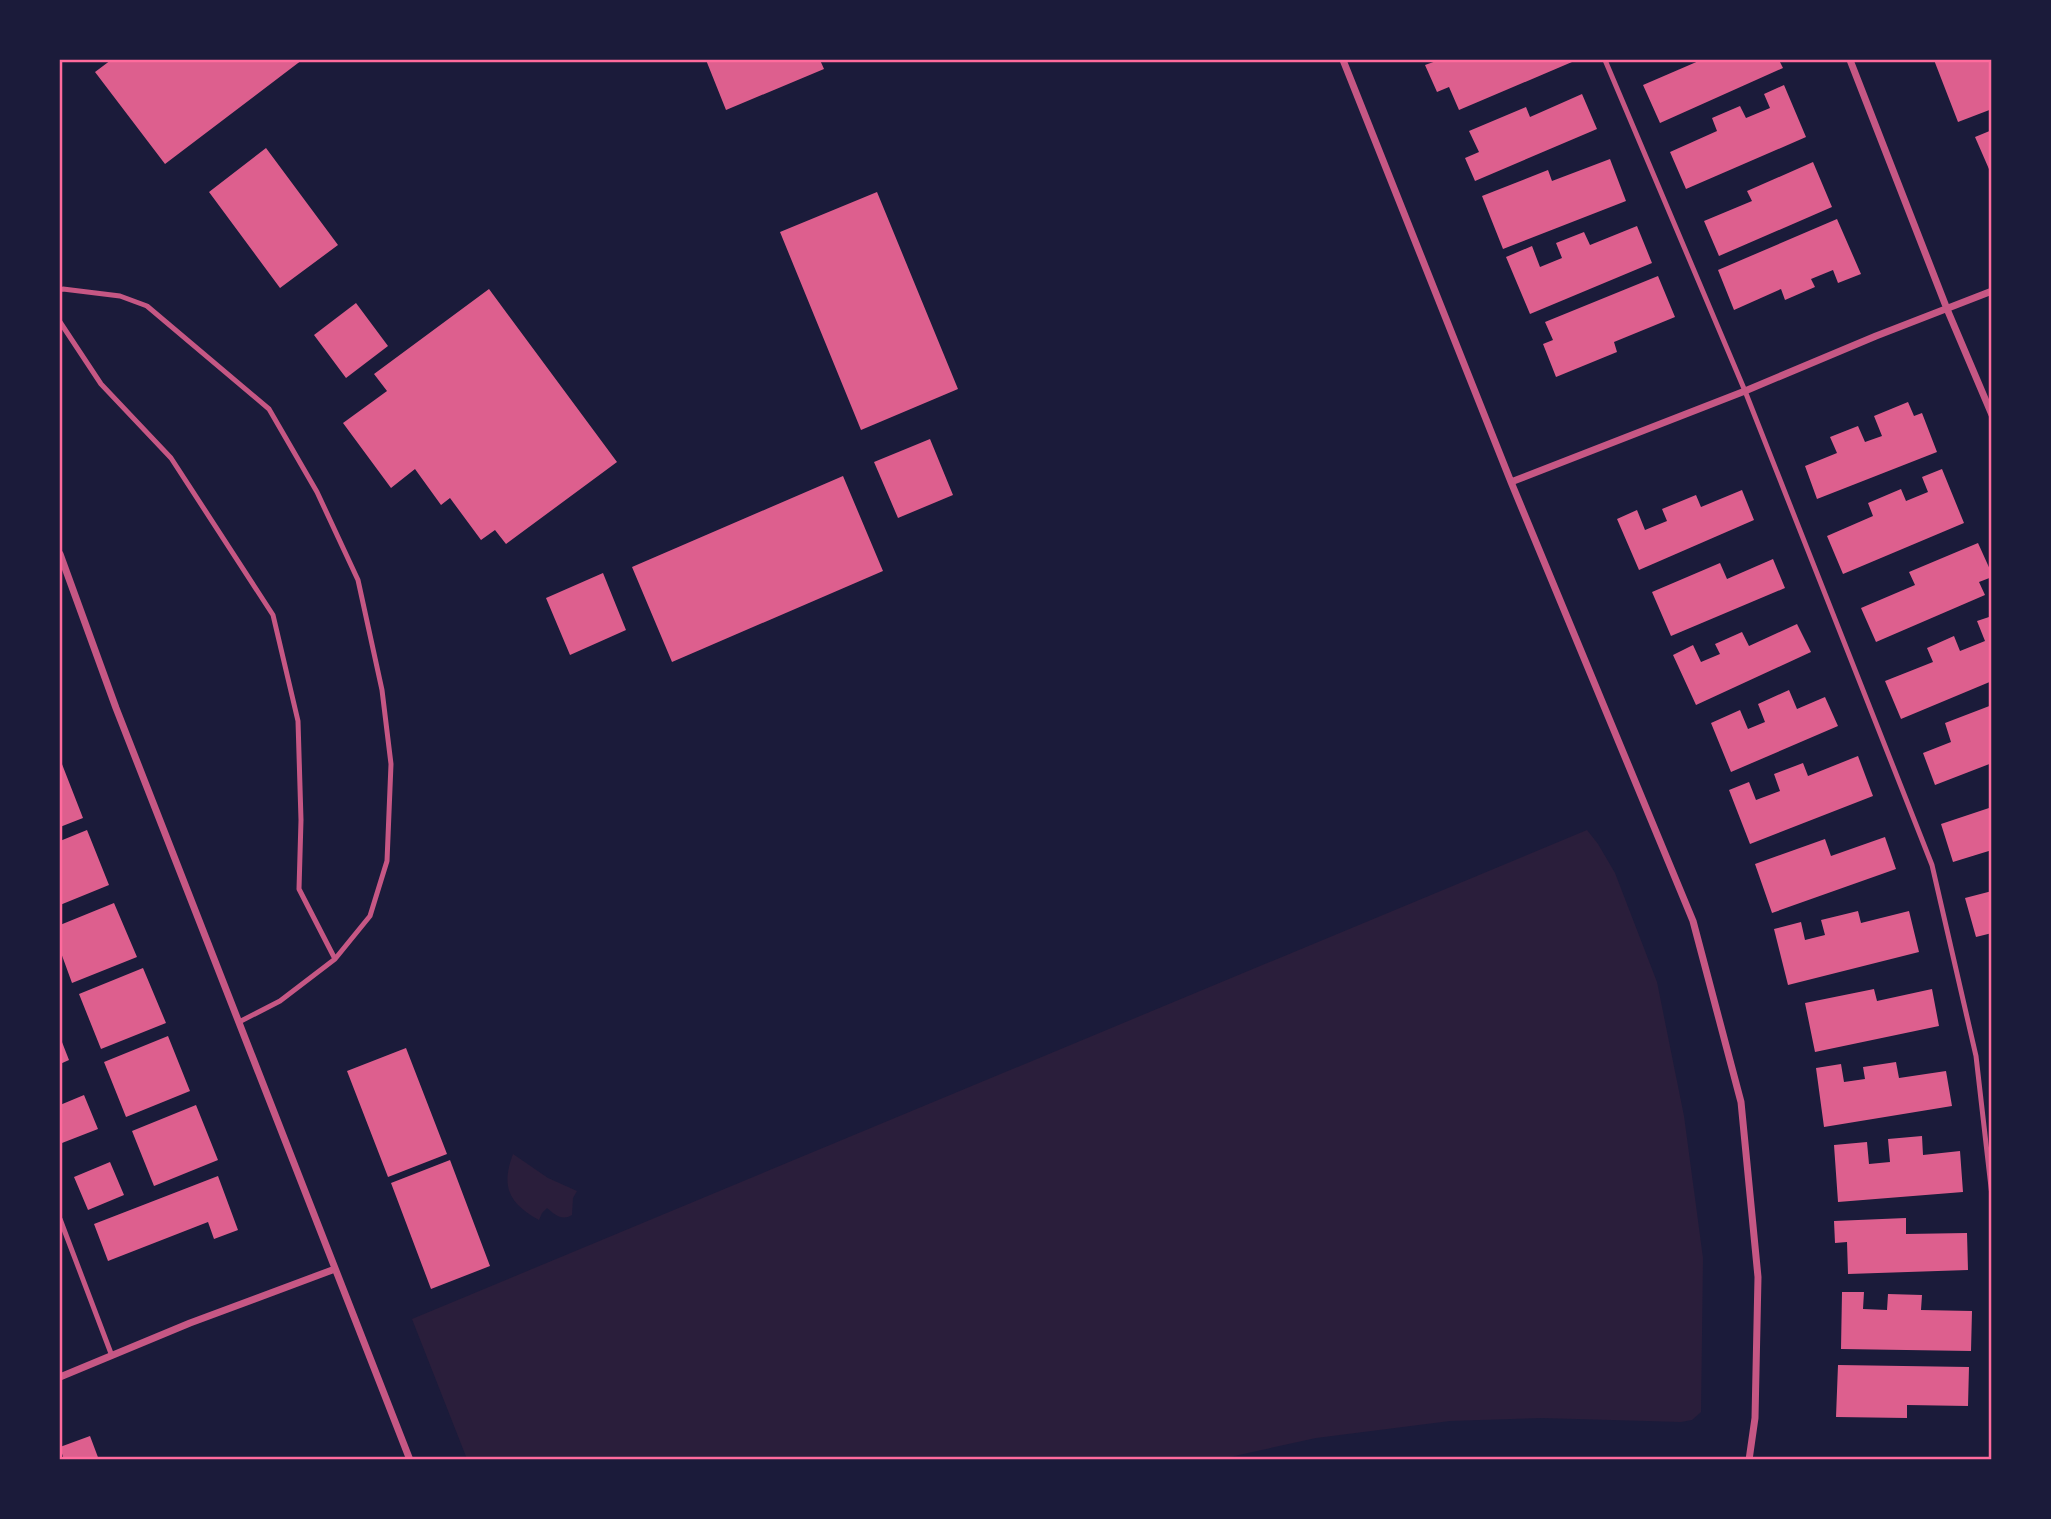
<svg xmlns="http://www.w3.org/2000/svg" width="2051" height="1519" viewBox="0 0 2051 1519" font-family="'Alegreya Sans',sans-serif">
<rect width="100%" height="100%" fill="#1b1b3a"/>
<path fill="#2a1e3b" d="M 1587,830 L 1598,844 L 1615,873 L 1657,982 L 1684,1116 L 1703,1258 L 1701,1412 L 1692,1420 L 1681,1422 L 1542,1418 L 1450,1421 L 1316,1438 L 1216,1460 L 467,1459 L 412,1319 Z
M 513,1154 L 548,1178 L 577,1191 L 573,1198 L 572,1215 C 562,1221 555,1215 547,1208 L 542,1213 L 539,1220 C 508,1203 501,1186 513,1154 Z"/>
<path fill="#dd5f8e" d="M 111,60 L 302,60 L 165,164 L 95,72 Z
M 706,60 L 820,60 L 824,69 L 726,110 Z
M 1439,60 L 1571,60 L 1572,62 L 1459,110 L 1449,87 L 1437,92 L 1425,65 Z
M 1701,60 L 1779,60 L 1783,68 L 1660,123 L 1643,85 Z
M 1934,60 L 1992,60 L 1992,109 L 1958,122 Z
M 1784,85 L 1806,137 L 1686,189 L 1670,152 L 1717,131 L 1712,118 L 1740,106 L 1746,118 L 1770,108 L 1764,94 Z
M 1582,94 L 1597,129 L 1475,181 L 1465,158 L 1479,152 L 1469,131 L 1526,107 L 1530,117 Z
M 1992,130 L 1992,176 L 1975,137 Z
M 266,148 L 338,245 L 280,288 L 209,192 Z
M 1610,159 L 1626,201 L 1503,249 L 1482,196 L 1548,170 L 1552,181 Z
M 1813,162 L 1832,207 L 1719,256 L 1704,221 L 1752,201 L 1747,191 Z
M 877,192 L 958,389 L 861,430 L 780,232 Z
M 1837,219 L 1861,274 L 1838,283 L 1833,270 L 1811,279 L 1815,287 L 1785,300 L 1781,289 L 1734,310 L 1718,270 Z
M 1637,226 L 1652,263 L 1530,314 L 1506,257 L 1532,246 L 1540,267 L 1562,258 L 1556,243 L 1584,232 L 1590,245 Z
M 1658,276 L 1675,317 L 1614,342 L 1617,352 L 1556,377 L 1543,344 L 1553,340 L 1545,322 Z
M 489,289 L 617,462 L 506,544 L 495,530 L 481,540 L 450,498 L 441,505 L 415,469 L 391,488 L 343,423 L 387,391 L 374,374 Z
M 356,303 L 388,346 L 346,378 L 314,335 Z
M 1908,402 L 1914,416 L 1922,413 L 1937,452 L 1817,499 L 1805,466 L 1837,453 L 1830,437 L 1858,426 L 1865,442 L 1882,436 L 1874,416 Z
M 930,439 L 953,495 L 898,518 L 874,462 Z
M 1942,469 L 1964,523 L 1843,574 L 1827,536 L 1873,516 L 1868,503 L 1901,489 L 1906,501 L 1928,492 L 1922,477 Z
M 843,476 L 883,571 L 672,662 L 632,567 Z
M 1742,490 L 1754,520 L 1639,570 L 1617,519 L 1637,510 L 1645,530 L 1667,521 L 1662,509 L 1696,495 L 1701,507 Z
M 1978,543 L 1992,574 L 1992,577 L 1979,582 L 1985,595 L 1876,642 L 1861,608 L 1915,585 L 1909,572 Z
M 1773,559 L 1785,588 L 1671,636 L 1652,592 L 1720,563 L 1727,579 Z
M 603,573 L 626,630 L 570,655 L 546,598 Z
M 1992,616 L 1992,681 L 1901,719 L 1885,681 L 1933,662 L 1927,648 L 1954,636 L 1960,651 L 1985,641 L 1977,621 Z
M 1797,624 L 1811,652 L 1696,705 L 1673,655 L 1693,645 L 1701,662 L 1720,654 L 1715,644 L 1742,632 L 1749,646 Z
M 1789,690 L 1797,709 L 1825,697 L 1838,726 L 1731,772 L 1711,723 L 1740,710 L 1748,729 L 1765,722 L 1758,704 Z
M 1992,705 L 1992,763 L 1935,785 L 1923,753 L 1951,742 L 1945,723 Z
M 1858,756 L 1873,796 L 1750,844 L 1729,790 L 1749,782 L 1756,800 L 1780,791 L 1774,774 L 1803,763 L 1808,776 Z
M 60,759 L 83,818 L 60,827 Z
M 1992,807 L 1992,850 L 1953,862 L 1941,824 Z
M 87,830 L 109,885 L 60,905 L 60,841 Z
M 1885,837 L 1896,869 L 1772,913 L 1755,864 L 1825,839 L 1831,856 Z
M 1992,891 L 1992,933 L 1976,937 L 1965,898 Z
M 114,903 L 137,957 L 72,983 L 60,950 L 60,925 Z
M 1858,911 L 1861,923 L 1909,911 L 1919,952 L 1788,985 L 1774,929 L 1801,922 L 1805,940 L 1825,935 L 1821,920 Z
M 143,968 L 166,1023 L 101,1049 L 79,994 Z
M 1874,989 L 1877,1001 L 1932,989 L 1939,1026 L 1815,1052 L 1805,1003 Z
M 168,1036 L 190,1091 L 126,1117 L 104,1062 Z
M 60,1037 L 69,1060 L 60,1064 Z
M 406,1048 L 447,1154 L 388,1177 L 347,1071 Z
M 1896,1062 L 1899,1078 L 1946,1071 L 1952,1106 L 1824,1127 L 1816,1068 L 1841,1064 L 1844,1082 L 1865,1079 L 1863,1067 Z
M 84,1095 L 98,1129 L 62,1143 L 60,1138 L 60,1105 Z
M 196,1105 L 218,1160 L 154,1186 L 132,1131 Z
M 1922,1136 L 1923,1155 L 1960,1151 L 1963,1192 L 1838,1202 L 1834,1145 L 1867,1142 L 1869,1164 L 1890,1162 L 1888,1139 Z
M 450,1160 L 490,1266 L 431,1289 L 391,1183 Z
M 110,1162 L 124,1195 L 88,1210 L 74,1177 Z
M 218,1176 L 238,1230 L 214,1239 L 208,1222 L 108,1261 L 94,1224 Z
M 1906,1218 L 1906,1234 L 1967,1233 L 1968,1270 L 1848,1274 L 1847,1242 L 1835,1243 L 1834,1221 Z
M 1842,1292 L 1864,1292 L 1863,1309 L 1887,1310 L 1888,1294 L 1922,1295 L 1921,1310 L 1972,1311 L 1971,1351 L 1841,1349 Z
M 1838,1365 L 1969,1367 L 1968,1406 L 1907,1405 L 1907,1418 L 1836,1417 Z
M 90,1436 L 99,1460 L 64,1460 L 60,1447 Z"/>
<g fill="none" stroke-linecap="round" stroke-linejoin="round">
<path stroke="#c65784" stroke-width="5" d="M 1605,60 L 1745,391 L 1932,865 L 1976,1056 L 1992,1196
M 60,290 L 63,289 L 120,296 L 147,306 L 269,409 L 317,492 L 358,580 L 382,690 L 391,764 L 387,861 L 370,916 L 335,959 L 280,1001 L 239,1022
M 60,322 L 101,384 L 171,458 L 273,615 L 298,721 L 301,820 L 299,889 L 335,959
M 60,1219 L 112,1356"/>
<path stroke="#c65784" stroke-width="7" d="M 1343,60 L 1511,482 L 1693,921 L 1741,1102 L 1758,1277 L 1755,1418 L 1749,1460
M 1850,60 L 1947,309 L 1992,415
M 1511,482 L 1745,391 L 1876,336 L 1992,291
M 60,554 L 116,708 L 410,1460
M 60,1377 L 190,1323 L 335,1269"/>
</g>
<rect width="2051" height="1519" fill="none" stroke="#1b1b3a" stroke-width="122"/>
<rect x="61" y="61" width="1929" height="1397" fill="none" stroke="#ff6b9d" stroke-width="2.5"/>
</svg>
